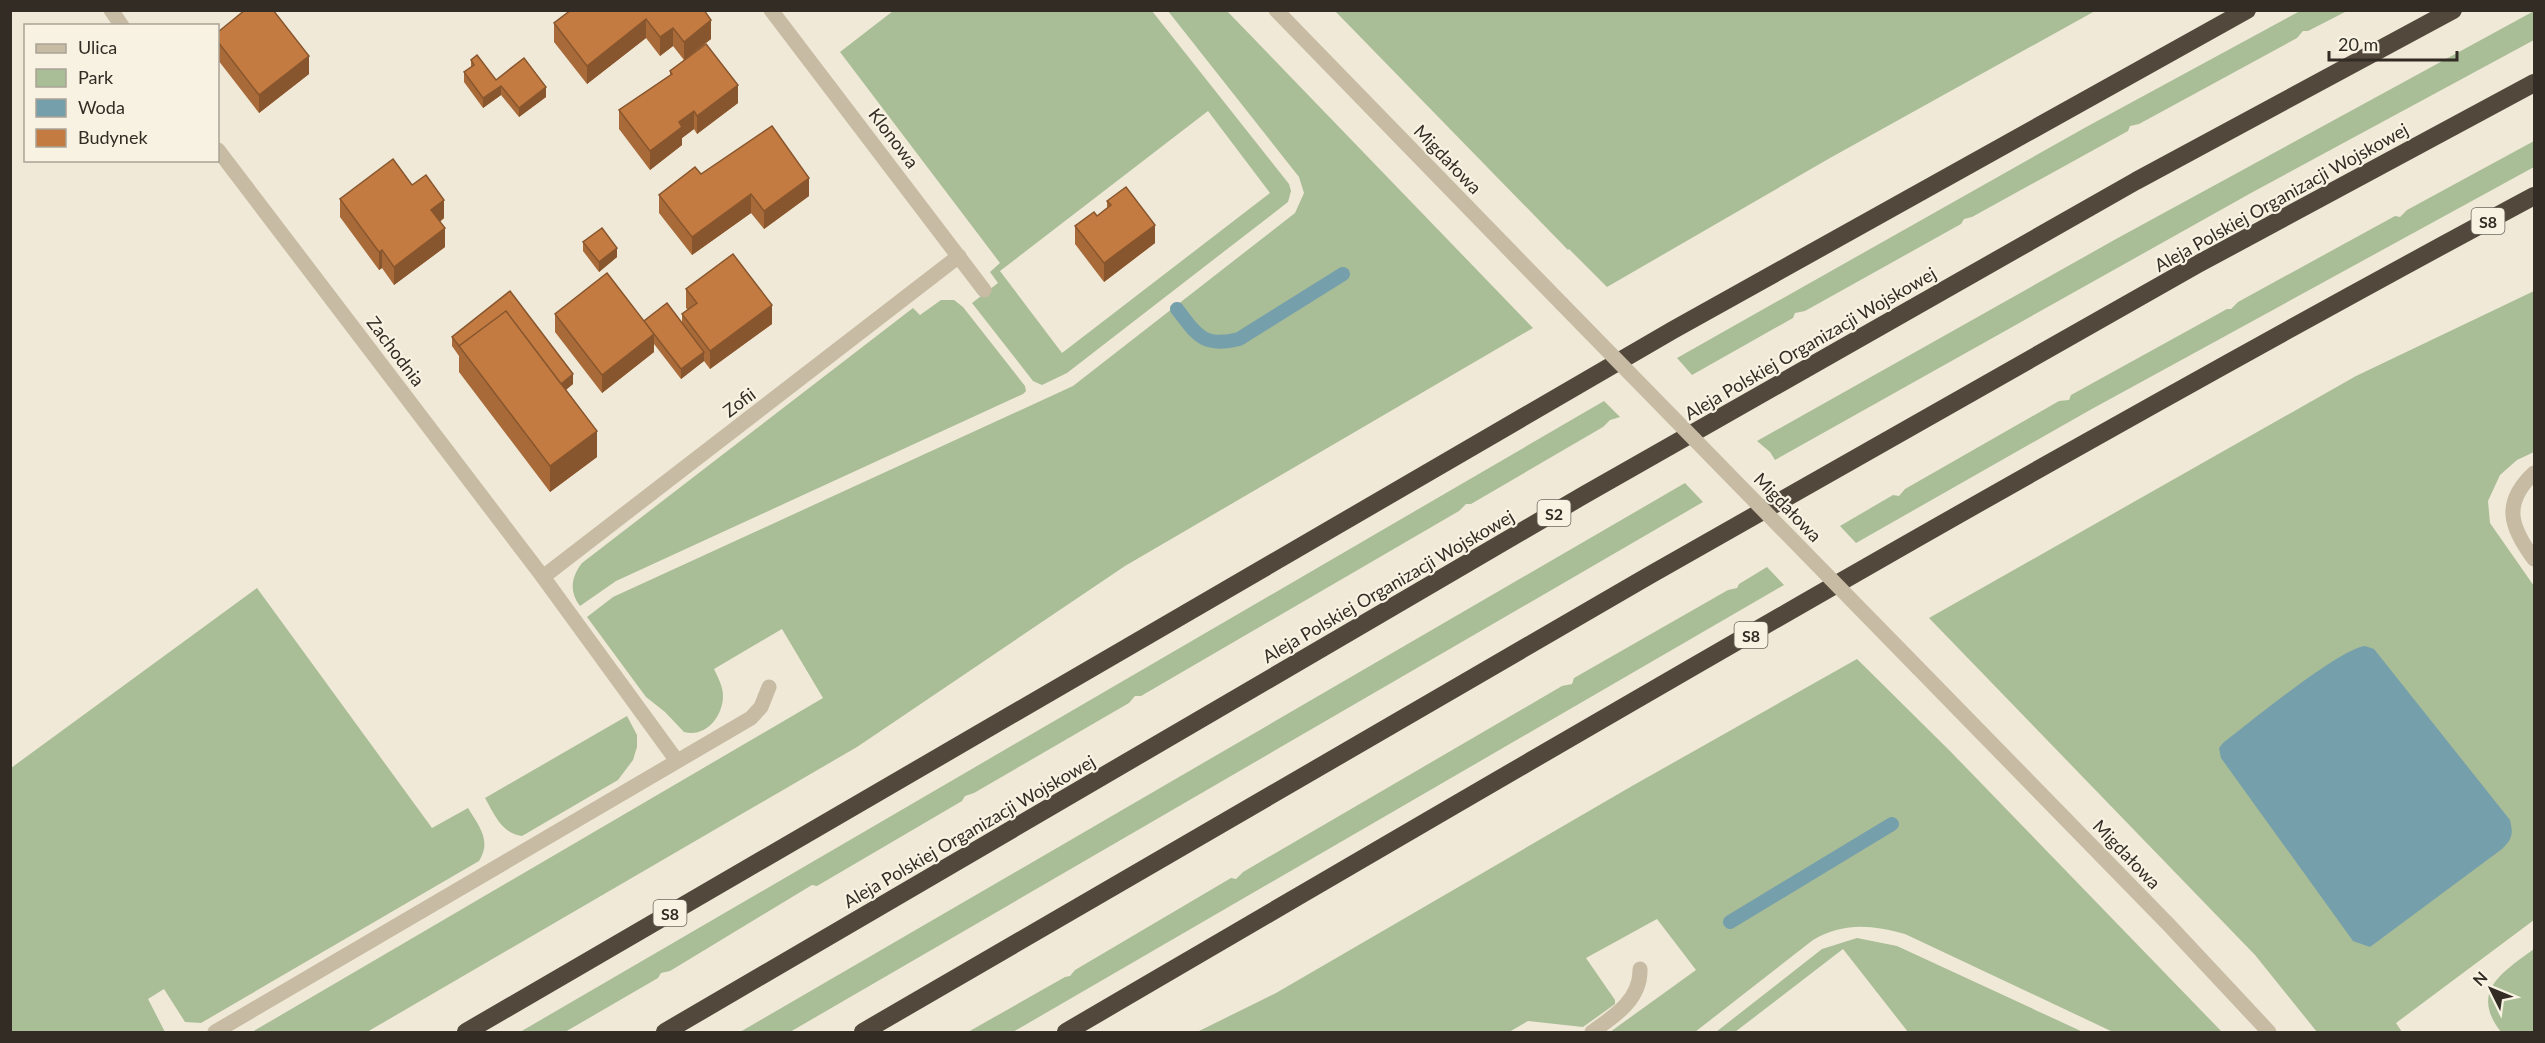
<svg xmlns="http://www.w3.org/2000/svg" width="2545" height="1043" viewBox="0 0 2545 1043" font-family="Lato,sans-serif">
<rect width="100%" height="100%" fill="#f0e9d7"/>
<path fill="#a9be97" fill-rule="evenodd" d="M 893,11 L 1152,11 L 1289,184 L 1291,191 L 1288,202 L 1067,373 L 1042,385 L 1033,381 L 972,303 L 998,283 L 990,272 L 1000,263 L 840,52 ZM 1208,111 L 1270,193 L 1062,353 L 1000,271 Z
M 1168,11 L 1227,11 L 1533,328 L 1125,566 L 857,747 L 367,1032 L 252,1032 L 823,698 L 782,629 L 714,669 C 718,678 723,686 723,696 C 723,716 706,738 684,732 L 665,712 L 646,697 L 587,617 L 613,597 L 1073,386 L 1295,213 L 1304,193 L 1299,177 Z
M 1335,11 L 2095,11 L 1830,158 L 1607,287 L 1569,249 L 1568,250 Z
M 2300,11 L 2347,11 L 2308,31 L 2303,31 L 2297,38 L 2139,124 L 2130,126 L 2128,131 L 1972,217 L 1964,219 L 1961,224 L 1805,311 L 1795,313 L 1793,318 L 1692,375 L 1677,358 L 2088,126 Z
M 2534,11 L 2534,40 L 2251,193 L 1775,460 L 1770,452 L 1757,441 L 2116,239 Z
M 2534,141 L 2534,167 L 2090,410 L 1856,543 L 1840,526 L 1893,495 L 1899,496 L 1905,489 L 2059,401 L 2069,400 L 2071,395 L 2227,309 L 2231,309 L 2238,302 L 2395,216 L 2400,217 L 2407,210 Z
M 2534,291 L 2534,452 L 2517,460 L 2500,475 L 2488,501 L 2490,523 L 2534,586 L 2534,920 L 2396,1023 L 2402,1032 L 2317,1032 L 2255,955 L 1929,618 L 2356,376 Z
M 941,300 L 954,300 L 963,307 L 1025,386 L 1026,391 L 1023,394 L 616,581 L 580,606 C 569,592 571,577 582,563 L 913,308 L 920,315 Z
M 1604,401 L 1620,417 L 1610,420 L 1603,427 L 1471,504 L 1466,504 L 1459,511 L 1141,696 L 1135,696 L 1129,703 L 974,793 L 965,796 L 962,801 L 817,886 L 812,885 L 670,971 L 661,973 L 658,978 L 565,1032 L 520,1032 Z
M 1685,483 L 1703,502 L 790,1032 L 740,1032 Z
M 1767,567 L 1784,585 L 1013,1032 L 968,1032 L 1065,977 L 1070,976 L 1075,970 L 1231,878 L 1236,879 L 1243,872 L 1562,686 L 1572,684 L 1574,678 L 1728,590 L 1737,588 L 1739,584 Z
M 257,588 L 432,828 L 468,808 C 479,826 492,841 479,861 L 201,1023 L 185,1022 L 164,989 L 148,999 L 165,1032 L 11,1032 L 11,768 Z
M 1857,659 L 1950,751 L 2222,1032 L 2113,1032 L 1905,934 C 1871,925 1845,922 1813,940 L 1695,1032 L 1610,1032 L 1696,970 L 1657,919 L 1586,958 L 1615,1000 L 1615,1004 L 1583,1027 L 1528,1021 L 1509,1032 L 1197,1032 L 1276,993 L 1632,786 Z
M 627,716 L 637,735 L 637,747 L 633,760 L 618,780 L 522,836 C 501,833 495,815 485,798 Z
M 1857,938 L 1897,946 L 2083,1032 L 1908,1032 L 1843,949 L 1735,1032 L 1716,1032 L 1822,949 Z
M 2534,949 L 2534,1032 L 2501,1032 C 2469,991 2503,972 2534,949 Z"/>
<path fill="#769fac" d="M 2365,646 L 2374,649 L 2510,820 C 2513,833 2513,839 2502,849 L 2370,947 L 2353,941 L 2221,758 L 2219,748 L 2223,743 C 2249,723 2339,649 2365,646 Z"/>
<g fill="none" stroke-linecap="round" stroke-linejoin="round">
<path stroke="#769fac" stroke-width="14" d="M 1177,309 C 1197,335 1203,348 1239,339 L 1343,274
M 1730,922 L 1892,824"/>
<path stroke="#c7bba3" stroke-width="15" d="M 2534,473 C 2502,503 2510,527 2534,559
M 543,577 L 677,761
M 215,1032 L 751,718 L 761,707 L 769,687
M 1592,1032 C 1615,1016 1641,999 1640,969"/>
<path stroke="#c7bba3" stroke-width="15" d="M 111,10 L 122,26
M 771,10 L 984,290
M 1276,10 L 1562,304
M 218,150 L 543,577 L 959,256
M 1918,668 L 2168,924 L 2269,1032"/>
<path stroke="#53483c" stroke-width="18" d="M 466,1032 L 1673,330 L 2247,10
M 665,1032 L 1584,495 L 2136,181 L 2453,10
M 863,1032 L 1650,575 L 2198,264 L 2534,83
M 1066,1032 C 1552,748 2038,462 2534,196"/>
<path stroke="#c7bba3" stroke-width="15" d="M 1562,304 L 1918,668"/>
</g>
<path fill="#a86a38" d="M 704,10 L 711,39 L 684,60 L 673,46 L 660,56 L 646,38 L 587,84 L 554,42 L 554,23 Z
M 218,32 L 309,74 L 259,113 L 218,60 Z
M 471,60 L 496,80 L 546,97 L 519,117 L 501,95 L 483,108 L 464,82 L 464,72 L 471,67 Z
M 670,71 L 738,103 L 697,134 L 694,129 L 682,138 L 682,145 L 650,170 L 619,129 L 619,110 L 670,75 Z
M 701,174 L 809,196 L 764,229 L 751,213 L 692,255 L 659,213 L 659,195 Z
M 412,185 L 444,218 L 440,222 L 445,247 L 394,285 L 382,268 L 379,270 L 340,217 L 340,199 Z
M 1107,201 L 1155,243 L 1104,282 L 1075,244 L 1075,226 L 1097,216 L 1107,208 Z
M 583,242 L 617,257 L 599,272 L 583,251 Z
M 686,289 L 772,324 L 710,369 L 704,361 L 681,379 L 654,344 L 654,352 L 602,393 L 555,332 L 555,314 L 682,323 L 682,314 L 688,310 L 686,308 Z
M 452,337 L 573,384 L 566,390 L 597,457 L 550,492 L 459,372 L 459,356 L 452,346 Z"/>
<path fill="#88562e" d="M 646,19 L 646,38 L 587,84 L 587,66 Z
M 711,20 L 711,39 L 684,60 L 684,42 Z
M 673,28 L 673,46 L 660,56 L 660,37 Z
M 309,56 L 309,74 L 259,113 L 259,95 Z
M 738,85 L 738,103 L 697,134 L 697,116 Z
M 501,86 L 501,95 L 483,108 L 483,98 Z
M 546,87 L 546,97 L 519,117 L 519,108 Z
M 694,111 L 694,129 L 682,138 L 682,145 L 650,170 L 650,151 L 679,122 Z
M 809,178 L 809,196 L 764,229 L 764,211 Z
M 751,194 L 751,213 L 692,255 L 692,237 Z
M 444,200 L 444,218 L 431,228 L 431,210 Z
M 1155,225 L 1155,243 L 1104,282 L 1104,263 Z
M 445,228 L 445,247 L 394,285 L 394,267 Z
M 617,248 L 617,257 L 599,272 L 599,262 Z
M 382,250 L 382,268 L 379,270 L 379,252 Z
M 772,305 L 772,324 L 710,369 L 710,351 Z
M 654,334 L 654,352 L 602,393 L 602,375 Z
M 704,352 L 704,361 L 681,379 L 681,369 Z
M 573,374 L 573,384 L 554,399 L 554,390 Z
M 597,431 L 597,457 L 550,492 L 550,466 Z"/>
<path fill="#c37b41" stroke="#88562e" stroke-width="1.5" d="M 245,10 L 273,10 L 309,56 L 259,95 L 218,42 L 218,32 Z
M 571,10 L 704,10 L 711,20 L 684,42 L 673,28 L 660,37 L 646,19 L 587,66 L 554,23 Z
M 706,44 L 738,85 L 697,116 L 694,111 L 679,122 L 682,127 L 650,151 L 619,110 L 672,74 L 670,71 Z
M 477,55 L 496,80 L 524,58 L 546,87 L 519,108 L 501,86 L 483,98 L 464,72 L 474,65 L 471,60 Z
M 772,126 L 809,178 L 764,211 L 751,194 L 692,237 L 659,195 L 695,167 L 701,174 Z
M 393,159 L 412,185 L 426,175 L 444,200 L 431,210 L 445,228 L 394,267 L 382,250 L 379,252 L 340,199 Z
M 1126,187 L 1155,225 L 1104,263 L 1075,226 L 1094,212 L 1097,216 L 1111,205 L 1107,201 Z
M 602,228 L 617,248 L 599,262 L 583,242 Z
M 733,254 L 772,305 L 710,351 L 682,314 L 697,303 L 686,289 Z
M 607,273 L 654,334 L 602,375 L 555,314 Z
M 510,291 L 573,374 L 561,384 L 506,311 L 459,346 L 452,337 Z
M 667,303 L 704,352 L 681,369 L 644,321 Z
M 506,311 L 597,431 L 550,466 L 459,346 Z"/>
<g text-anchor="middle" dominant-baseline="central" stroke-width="4.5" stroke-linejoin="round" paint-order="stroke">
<g fill="#f8f2e2" stroke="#6d675e" stroke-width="1.5">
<rect x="2471.5" y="208" width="33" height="26" rx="4.5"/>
<rect x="1537.5" y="500" width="33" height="26" rx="4.5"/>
<rect x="1734.5" y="622" width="33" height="26" rx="4.5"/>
<rect x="653.5" y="900" width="33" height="26" rx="4.5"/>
</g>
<g font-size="16" font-weight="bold" fill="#322c25">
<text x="2488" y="221">S8</text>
<text x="1554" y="513">S2</text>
<text x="1751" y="635">S8</text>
<text x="670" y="913">S8</text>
</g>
<g font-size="18" fill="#322c25" stroke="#f8f2e2">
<text transform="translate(894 138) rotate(53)">Klonowa</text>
<text transform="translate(1448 159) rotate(46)">Migdałowa</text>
<text transform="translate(2281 197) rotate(-29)">Aleja Polskiej Organizacji Wojskowej</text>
<text transform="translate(1810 343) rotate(-30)">Aleja Polskiej Organizacji Wojskowej</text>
<text transform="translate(396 351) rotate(53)">Zachodnia</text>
<text transform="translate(739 402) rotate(-37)">Zofii</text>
<text transform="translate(1788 507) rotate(46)">Migdałowa</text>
<text transform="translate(1388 586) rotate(-30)">Aleja Polskiej Organizacji Wojskowej</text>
<text transform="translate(969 831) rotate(-30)">Aleja Polskiej Organizacji Wojskowej</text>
<text transform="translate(2127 854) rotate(46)">Migdałowa</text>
</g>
</g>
<rect width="2545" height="1043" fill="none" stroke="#322c25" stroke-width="24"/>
<rect x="24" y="24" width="195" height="138" fill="#f8f2e2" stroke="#a9a396" stroke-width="1.5"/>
<rect x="36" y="44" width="30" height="9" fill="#c7bba3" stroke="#a9a396" stroke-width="1.5"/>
<text x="78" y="54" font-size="18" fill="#322c25">Ulica</text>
<rect x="36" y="69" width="30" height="18" fill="#a9be97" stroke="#a9a396" stroke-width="1.5"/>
<text x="78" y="84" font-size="18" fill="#322c25">Park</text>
<rect x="36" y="99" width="30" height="18" fill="#769fac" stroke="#a9a396" stroke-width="1.5"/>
<text x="78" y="114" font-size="18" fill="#322c25">Woda</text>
<rect x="36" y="129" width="30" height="18" fill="#c37b41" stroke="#a9a396" stroke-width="1.5"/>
<text x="78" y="144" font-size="18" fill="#322c25">Budynek</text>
<g transform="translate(2491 989) rotate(313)" stroke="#f8f2e2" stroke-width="4.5" paint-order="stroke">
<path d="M0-4.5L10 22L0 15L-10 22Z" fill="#322c25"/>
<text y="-9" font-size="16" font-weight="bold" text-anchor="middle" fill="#322c25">N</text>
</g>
<path d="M2329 51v9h128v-9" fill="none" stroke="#322c25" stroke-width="3"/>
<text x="2338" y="51" font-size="18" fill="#322c25" stroke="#f8f2e2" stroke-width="4.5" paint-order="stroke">20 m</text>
</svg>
